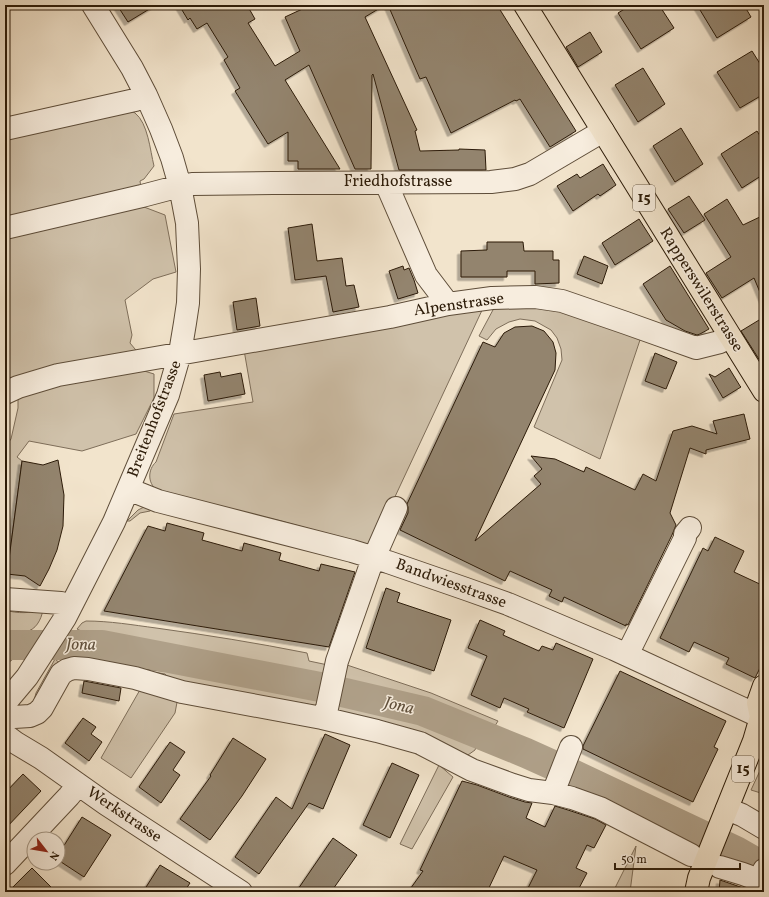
<svg xmlns="http://www.w3.org/2000/svg" width="769" height="897" viewBox="0 0 769 897" font-family="Vollkorn,serif">
<defs>
<filter id="shadow"><feDropShadow dx="-3.5" dy="3.5" stdDeviation="0" flood-color="#0004"/></filter>
</defs>
<rect width="100%" height="100%" fill="#f2e4cc"/>
<filter id="stains"><feTurbulence type="fractalNoise" baseFrequency=".005" numOctaves="4"/><feColorMatrix values="0 0 0 0 .2 0 0 0 0 .09 0 0 0 0 .02 0 0 0 .5 -.17"/></filter>
<radialGradient id="worn" r=".72"><stop offset=".6" stop-color="#630" stop-opacity="0"/><stop offset="1" stop-color="#630" stop-opacity=".3"/></radialGradient>
<path fill="#d0c2ab" stroke="#7e6e5a" d="M 126,109 C 129,110 132,111 135,113 C 148,123 150,150 154,166 L 144,179 L 140,181 L 144,207 L 165,215 L 176,272 L 153,279 L 125,300 L 132,335 L 130,343 L 145,361 L 141,370 L 154,374 L 154,398 L 136,434 L 82,451 L 29,441 L 17,457 L 22,461 L 6,581 L 5,581 L 5,447 L 11,439 L 18,408 L 18,388 L 5,393 L 5,137 Z
M 537,304 L 641,337 L 600,459 L 534,427 L 562,360 L 561,349 L 557,338 L 551,330 L 535,321 L 520,319 L 509,322 L 496,329 L 487,340 L 479,336 L 494,308 Z
M 484,306 L 372,546 L 281,521 L 172,495 C 168,493 161,492 157,490 C 147,483 148,469 156,462 L 174,414 L 253,402 L 244,350 Z
M 144,507 L 154,508 L 150,511 L 140,513 L 130,521 L 127,521 L 138,510 Z
M 5,610 C 18,614 30,613 43,610 C 41,620 36,630 25,632 C 19,632 11,631 5,632 Z
M 86,621 C 110,621 133,625 156,628 C 207,635 257,643 307,653 L 309,661 L 328,665 L 326,674 L 312,675 L 260,666 L 124,638 L 89,635 L 77,629 L 82,623 Z
M 5,652 L 13,652 L 16,657 L 5,665 Z
M 71,657 L 84,657 L 144,669 L 214,677 L 321,696 L 318,706 L 172,681 L 165,674 L 145,671 L 74,668 Z
M 55,659 L 62,665 L 30,716 L 36,693 Z
M 347,665 L 431,693 L 498,721 L 493,729 L 486,728 L 416,699 L 340,678 Z
M 141,688 L 178,697 L 175,713 L 131,778 L 101,758 Z
M 334,700 L 348,701 L 406,716 L 477,744 L 475,750 L 468,755 L 445,745 L 332,713 Z
M 764,762 L 764,794 L 751,790 Z
M 439,765 L 453,777 L 412,849 L 400,844 Z
M 636,846 L 630,892 L 613,892 Z"/>
<g fill="none" stroke-linecap="round" stroke-linejoin="round">
<path stroke="#afa089" stroke-width="30" d="M 5,645 L 102,645 L 320,687 L 423,711 L 526,753 L 566,771 L 736,851 L 764,867"/>
</g>
<path fill="#93846e" stroke="#2c1b08" filter="url(#shadow)" d="M 117,5 L 156,5 L 128,22 Z
M 179,5 L 247,5 L 255,19 L 248,23 L 275,66 L 300,51 L 285,17 L 311,5 L 385,5 L 365,17 L 417,130 L 415,131 L 420,151 L 459,150 L 459,149 L 485,150 L 486,170 L 399,170 L 373,74 L 372,75 L 371,169 L 355,169 L 309,65 L 285,80 L 340,169 L 298,169 L 298,161 L 288,161 L 288,132 L 268,144 L 235,91 L 240,88 L 224,60 L 228,57 L 207,23 L 197,29 L 190,18 L 188,20 Z
M 388,5 L 497,5 L 576,131 L 550,147 L 520,99 L 516,101 L 515,100 L 451,133 L 426,77 L 420,79 Z
M 631,5 L 659,5 L 674,28 L 641,49 L 618,13 Z
M 697,5 L 744,5 L 751,17 L 717,38 Z
M 590,32 L 602,52 L 578,67 L 566,47 Z
M 752,51 L 764,70 L 764,94 L 740,108 L 717,72 Z
M 643,68 L 665,104 L 638,122 L 615,85 Z
M 681,128 L 703,164 L 675,182 L 653,146 Z
M 757,131 L 764,142 L 764,174 L 742,188 L 721,154 Z
M 603,164 L 616,185 L 600,196 L 598,194 L 573,211 L 557,186 L 577,174 L 580,178 Z
M 689,196 L 705,220 L 684,233 L 668,209 Z
M 727,199 L 743,225 L 764,215 L 764,302 L 754,278 L 722,298 L 706,273 L 731,257 L 704,214 Z
M 639,219 L 653,241 L 615,265 L 602,243 Z
M 312,224 L 317,261 L 342,258 L 346,286 L 354,285 L 359,307 L 333,312 L 326,276 L 295,280 L 288,228 Z
M 487,242 L 523,242 L 524,251 L 553,251 L 553,260 L 559,260 L 559,283 L 535,284 L 535,271 L 507,271 L 507,277 L 461,277 L 461,251 L 487,250 Z
M 584,256 L 608,266 L 602,284 L 577,274 Z
M 403,266 L 404,270 L 409,268 L 414,280 L 418,293 L 398,299 L 389,271 Z
M 670,266 L 709,329 L 700,334 L 697,335 L 685,331 L 666,320 L 643,284 Z
M 256,298 L 260,326 L 237,330 L 233,302 Z
M 764,317 L 764,367 L 741,331 Z
M 532,326 L 544,331 L 553,342 L 556,353 L 555,370 L 475,541 L 541,484 L 534,476 L 542,469 L 531,456 L 555,459 L 584,472 L 586,467 L 635,490 L 643,474 L 656,481 L 673,431 L 692,426 L 717,434 L 713,421 L 744,414 L 750,439 L 706,450 L 706,454 L 690,448 L 670,513 L 676,525 L 672,535 L 628,625 L 626,624 L 626,626 L 564,597 L 562,602 L 549,596 L 552,590 L 510,571 L 505,581 L 400,530 L 408,513 L 408,507 L 407,504 L 483,342 L 495,347 L 504,333 L 515,327 Z
M 655,353 L 677,362 L 666,389 L 645,381 Z
M 729,368 L 740,386 L 741,387 L 723,398 L 709,374 L 715,377 Z
M 220,372 L 221,377 L 241,373 L 245,394 L 208,401 L 204,375 Z
M 58,460 L 64,495 L 63,526 L 57,550 L 49,569 L 40,586 L 25,576 L 7,574 L 22,461 L 43,465 Z
M 167,523 L 204,533 L 202,540 L 242,551 L 244,543 L 281,553 L 279,560 L 319,571 L 321,564 L 355,572 L 329,647 L 104,611 L 148,526 L 165,531 Z
M 715,537 L 744,551 L 734,572 L 764,586 L 764,660 L 755,678 L 726,664 L 729,658 L 694,642 L 689,652 L 660,638 L 703,548 L 708,551 Z
M 386,588 L 400,593 L 397,602 L 451,620 L 434,671 L 366,648 Z
M 480,620 L 505,631 L 503,635 L 539,651 L 542,646 L 553,650 L 556,643 L 593,659 L 564,728 L 527,712 L 529,709 L 504,698 L 500,708 L 471,695 L 487,656 L 468,648 Z
M 620,671 L 726,721 L 714,747 L 718,749 L 693,802 L 583,749 L 583,746 Z
M 84,681 L 121,688 L 119,701 L 82,693 Z
M 83,718 L 96,727 L 91,734 L 102,742 L 89,761 L 65,743 Z
M 325,734 L 350,745 L 323,809 L 309,803 L 259,874 L 235,857 L 276,797 L 292,809 Z
M 233,738 L 266,759 L 242,796 L 210,840 L 180,819 L 211,776 L 210,775 Z
M 170,742 L 185,752 L 173,770 L 180,775 L 161,803 L 139,787 Z
M 392,763 L 419,775 L 390,838 L 363,825 Z
M 23,774 L 41,791 L 5,829 L 5,793 Z
M 462,781 L 477,785 L 509,797 L 525,802 L 532,803 L 526,818 L 545,827 L 555,806 L 568,810 L 595,819 L 606,825 L 594,848 L 587,845 L 576,868 L 587,873 L 577,892 L 526,892 L 537,870 L 504,856 L 487,892 L 408,892 L 423,871 L 420,870 Z
M 82,817 L 111,835 L 84,877 L 58,860 L 58,855 Z
M 333,838 L 357,855 L 331,892 L 296,892 Z
M 160,865 L 190,883 L 184,892 L 143,892 Z
M 32,868 L 56,892 L 8,892 Z
M 720,880 L 755,892 L 757,892 L 719,892 Z"/>
<g fill="none" stroke-linecap="round" stroke-linejoin="round">
<g stroke="#5e4d39" stroke-width="24">
<path id="minor" d="M 5,129 L 135,100 L 146,95
M 386,183 L 426,275 L 448,304
M 5,228 L 142,196 L 180,186 L 192,184 L 273,183 L 491,182 L 515,179 L 530,174 L 603,131
M 5,393 L 18,387 L 58,375 L 390,317 L 448,304 L 492,298 L 535,297 L 562,301 L 626,323 L 696,348 L 720,342 L 730,337
M 128,489 L 158,501 L 352,551 L 388,562 L 466,589 L 508,604 L 614,649 L 761,717
M 5,599 L 61,603
M 627,655 L 685,538 L 685,534 L 690,528
M 6,702 L 27,677 L 65,618 L 114,522 L 168,395 L 180,353 L 185,323 L 188,303 L 189,269 L 187,223 L 180,186 L 172,158 L 161,129 L 146,95 L 132,68 L 93,5
M 14,717 L 30,716 L 37,713 L 42,708 L 61,674 L 67,670 L 74,668 L 88,669 L 135,678 L 182,692 L 322,718 L 377,731 L 420,743 L 472,770 L 513,785 L 529,790 L 553,793 L 572,798 L 600,808 L 691,855
M 322,718 L 327,708 L 337,661 L 370,567 L 396,508
M 8,737 L 16,743 L 41,758 L 106,804 L 241,892
M 553,793 L 571,747
M 727,809 L 742,815 L 764,828
M 5,864 L 69,796 L 78,785
M 720,867 L 743,874 L 759,880 L 764,870"/>
</g>
<g stroke="#2c1b08" stroke-width="24">
<path id="major" d="M 525,5 L 764,391
M 761,717 L 758,703 L 764,686
M 696,892 L 699,878 L 754,741 L 761,717 L 764,713"/>
</g>
<use href="#minor" stroke="#f7edde" stroke-width="22"/>
<use href="#major" stroke="#f2e4cc" stroke-width="22"/>
</g>
<g text-anchor="middle" dominant-baseline="central" stroke-width="3" stroke-linejoin="round" paint-order="stroke">
<g fill="#f7edde" stroke="#695a48" stroke-width="1">
<rect x="633" y="185" width="22" height="26" rx="3"/>
<rect x="732" y="756" width="22" height="26" rx="3"/>
</g>
<g font-size="15" font-weight="bold" fill="#2c1b08">
<text x="644" y="198">15</text>
<text x="743" y="769">15</text>
</g>
<g font-size="16" fill="#2c1b08" stroke="#f7edde">
<text x="398" y="182">Friedhofstrasse</text>
<text transform="translate(701 290) rotate(58)">Rapperswilerstrasse</text>
<text transform="translate(459 305) rotate(-8)">Alpenstrasse</text>
<text transform="translate(155 419) rotate(-69)">Breitenhofstrasse</text>
<text transform="translate(451 584) rotate(20)">Bandwiesstrasse</text>
<text transform="translate(124 815) rotate(34)">Werkstrasse</text>
</g>
<g font-size="17" font-style="italic" fill="#60503c" stroke="#f7edde">
<text transform="translate(81 645) rotate(1)">Jona</text>
<text transform="translate(399 706) rotate(13)">Jona</text>
</g>
</g>
<rect width="769" height="897" fill="none" stroke="#f2e4cc" stroke-width="20"/>
<rect x="6" y="6" width="757" height="885" fill="none" stroke="#2c1b08" stroke-width="2"/>
<rect x="10" y="10" width="749" height="877" fill="none" stroke="#2c1b08"/>
<g transform="translate(46 851) rotate(121)"><circle r="19" fill="#f7edde" stroke="#a69988"/>
<path d="M0-3L7 15L0 10L-7 15Z" fill="#8f2418"/>
<text y="-6" font-size="11" font-weight="bold" text-anchor="middle" fill="#2c1b08">N</text>
</g>
<path d="M615 863v6h125v-6" fill="none" stroke="#2c1b08" stroke-width="2"/>
<text x="621" y="863" font-size="12" fill="#2c1b08" stroke="#f7edde" stroke-width="3" paint-order="stroke">50 m</text>
<rect width="100%" height="100%" filter="url(#stains)"/>
<rect width="100%" height="100%" fill="url(#worn)"/>
</svg>
